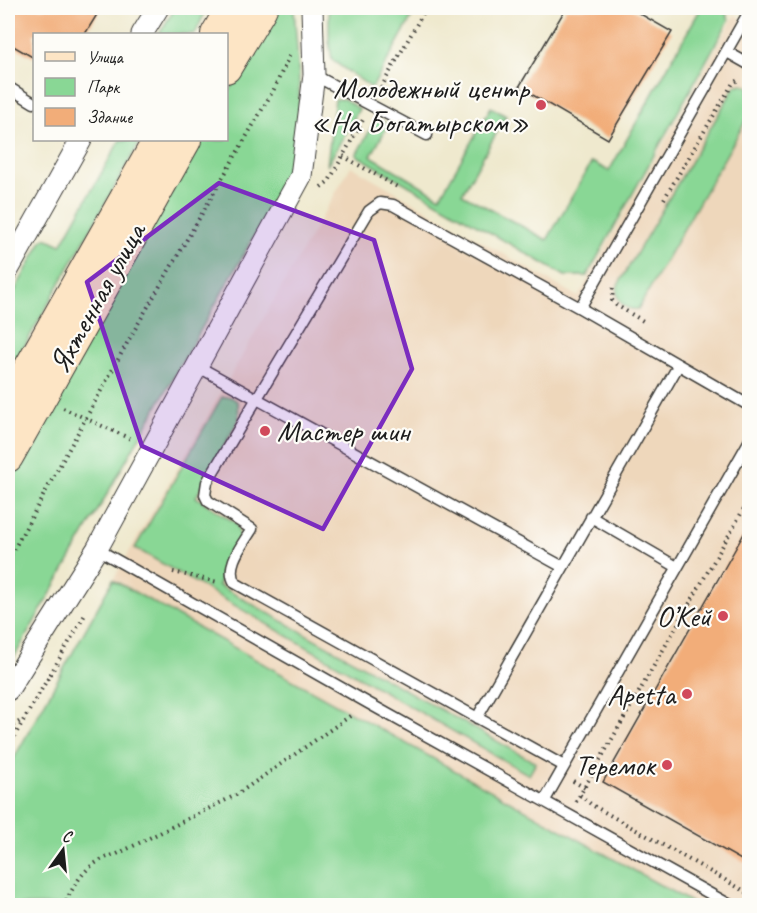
<svg xmlns="http://www.w3.org/2000/svg" width="757" height="913" viewBox="0 0 757 913" font-family="Caveat,sans-serif">
<rect width="100%" height="100%" fill="#fdfcf7"/>
<filter id="ink" filterUnits="userSpaceOnUse"><feTurbulence type="fractalNoise" baseFrequency=".0167" numOctaves="2"/><feDisplacementMap in="SourceGraphic" scale="12" xChannelSelector="R" yChannelSelector="G"/><feConvolveMatrix kernelMatrix="1 2 1 2 8 2 1 2 1" color-interpolation-filters="sRGB"/></filter>
<filter id="wash" filterUnits="userSpaceOnUse"><feTurbulence type="fractalNoise" baseFrequency=".008" numOctaves="4" result="noise"/><feDisplacementMap in="SourceGraphic" scale="24" xChannelSelector="R" yChannelSelector="G"/><feGaussianBlur stdDeviation="1.35" result="paint"/><feColorMatrix in="noise" values="0 0 0 0 0 0 0 0 0 0 0 0 0 0 0 0 0 1.4 0 .05"/><feComposite in="paint" operator="in"/></filter>
<g filter="url(#wash)">
<rect width="100%" height="100%" fill="#efe9ce"/>
<path fill="#eed7bb" d="M 735,15 L 749,23 L 749,905 L 696,905 L 113,580 L 351,166 L 578,297 Z"/>
<path fill="#89d795" stroke="#527a58" stroke-width="1.5" d="M 175,8 L 207,8 L 195,34 L 159,34 Z
M 276,8 L 294,8 C 297,58 307,123 289,171 C 285,179 281,188 277,196 L 8,668 L 8,480 L 201,140 L 226,140 L 227,95 Z
M 329,8 L 417,8 L 372,88 L 332,60 L 329,41 Z
M 701,8 L 724,8 L 729,20 L 587,276 L 565,276 L 356,155 L 377,118 L 388,125 L 371,156 L 440,197 L 491,107 L 506,116 L 462,194 L 547,240 L 592,162 L 609,171 Z
M 742,84 L 749,87 L 749,115 L 638,309 C 623,311 614,298 618,285 L 735,86 Z
M 335,99 L 344,99 L 359,109 L 327,166 Z
M 120,140 L 141,140 L 8,375 L 8,303 L 42,241 L 46,238 L 61,245 Z
M 222,397 L 231,397 L 238,402 L 239,419 L 196,497 L 237,524 L 240,541 L 218,585 L 536,763 L 529,775 L 135,548 Z
M 113,580 L 696,905 L 8,905 L 8,769 Z"/>
<g id="blocks">
<path fill="#f2ad79" d="M 8,8 L 101,8 L 85,34 L 34,34 L 34,58 L 8,43 Z
M 566,8 L 630,8 L 672,32 L 608,139 L 519,87 Z
M 750,523 L 750,865 L 603,782 Z"/>
</g>
</g>
<g filter="url(#ink)">
<use href="#blocks" fill-opacity="0" stroke="#3c3b37" stroke-width="1.5"/>
<g fill="none" stroke-linecap="round" stroke-linejoin="round">
<g stroke="#3c3b37" stroke-width="13">
<path id="lane" d="M 727,52 L 750,65
M 314,75 L 427,135
M 8,87 L 34,103
M 580,308 L 750,10
M 197,366 L 563,567
M 591,517 L 677,567
M 97,549 L 368,703 L 732,906
M 477,718 L 678,366
M 564,766 L 235,583 C 224,566 243,544 252,529 L 208,501 L 205,495 L 207,482 L 369,211 L 380,203 L 393,205 L 580,308 L 750,406
M 545,800 L 750,440"/>
</g>
<g stroke="#3c3b37" stroke-width="23">
<path id="street" d="M 142,34 L 158,8
M 8,270 L 81,140
M 8,690 L 97,549 L 301,176 L 314,75 L 312,8"/>
</g>
<g stroke="#3c3b37" stroke-width="32">
<path id="secondary" d="M 216,34 L 231,8
M 226,68 L 262,8
M 8,405 L 158,140
M 8,457 L 186,140"/>
</g>
<path stroke="#3c3b37" stroke-width="4" stroke-dasharray="1.5 4.5" stroke-linecap="butt" d="M 378,93 L 426,8
M 343,156 L 399,188
M 321,187 L 329,181 L 364,118
M 664,199 L 733,83 L 740,79
M 613,288 L 612,300 L 616,305 L 643,321
M 63,408 L 133,440
M 8,560 L 131,336 L 274,89 L 291,52
M 173,572 L 218,582
M 8,729 L 22,720
M 8,747 L 86,613
M 573,781 L 585,788
M 580,795 L 592,805 L 750,894
M 576,802 L 750,498
M 63,906 C 78,879 86,862 117,854 L 236,795 L 353,714"/>
<use href="#lane" stroke="#fff" stroke-width="10"/>
<use href="#street" stroke="#fff" stroke-width="21"/>
<use href="#secondary" stroke="#fde5c5" stroke-width="30"/>
</g>
</g>
<path fill="#7b2cbf" fill-opacity="0.2" stroke="#7b2cbf" stroke-width="4.5" stroke-linejoin="round" d="M 219,183 L 374,240 L 412,369 L 323,529 L 142,446 L 87,282 Z"/>
<g fill="#d1495b" stroke="#fdfcf7" stroke-width="2">
<circle cx="541" cy="105" r="6"/>
<circle cx="265" cy="431" r="6"/>
<circle cx="723" cy="616" r="6"/>
<circle cx="687" cy="694" r="6"/>
<circle cx="667" cy="765" r="6"/>
</g>
<g text-anchor="middle" dominant-baseline="central" stroke-width="4.5" stroke-linejoin="round" paint-order="stroke">
<g font-size="30" fill="#1c1c1c" stroke="#fdfcf7" text-anchor="end">
<text x="529" y="88">Молодежный центр<tspan x="529" dy="34">«На Богатырском»</tspan></text>
<text x="277" y="431" text-anchor="start">Мастер шин</text>
<text x="711" y="616">О’Кей</text>
<text x="675" y="694">Apetta</text>
<text x="655" y="765">Теремок</text>
</g>
<g font-size="30" fill="#1c1c1c" stroke="#fdfcf7">
<text transform="translate(97 298) rotate(-61)">Яхтенная улица</text>
</g>
</g>
<rect width="757" height="913" fill="none" stroke="#fdfcf7" stroke-width="30"/>
<rect x="33" y="33" width="195" height="108" fill="#fdfcf7" stroke="#a3a29f" stroke-width="1.5"/>
<rect x="45" y="52" width="30" height="9" fill="#fde5c5" stroke="#a3a29f" stroke-width="1.5"/>
<text x="87" y="63" font-size="18" fill="#1c1c1c">Улица</text>
<rect x="45" y="78" width="30" height="18" fill="#89d795" stroke="#a3a29f" stroke-width="1.5"/>
<text x="87" y="93" font-size="18" fill="#1c1c1c">Парк</text>
<rect x="45" y="108" width="30" height="18" fill="#f2ad79" stroke="#a3a29f" stroke-width="1.5"/>
<text x="87" y="123" font-size="18" fill="#1c1c1c">Здание</text>
<g transform="translate(63 850) rotate(15)" stroke="#fdfcf7" stroke-width="4.5" paint-order="stroke">
<path d="M0-4.5L10 22L0 15L-10 22Z" fill="#1c1c1c"/>
<text y="-9" font-size="16" font-weight="bold" text-anchor="middle" fill="#1c1c1c">С</text>
</g>
</svg>
